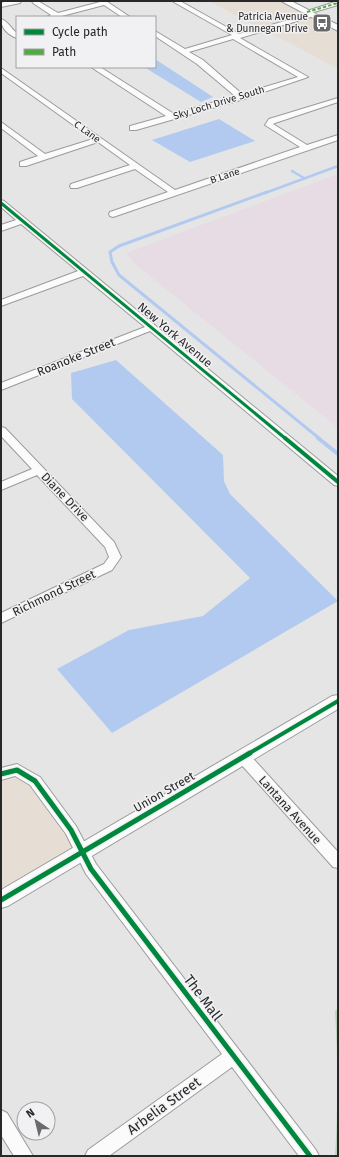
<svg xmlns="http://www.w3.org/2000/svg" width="339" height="1157" viewBox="0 0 339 1157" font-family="'Fira Sans',sans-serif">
<rect width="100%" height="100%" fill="#e5e5e5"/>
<path fill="#e6ded4" d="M 209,1 L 281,1 L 307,14 L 259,28 Z
M 312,17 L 338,30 L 338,69 L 265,30 Z
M 16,778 L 29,786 L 64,834 L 72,848 L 1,890 L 1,781 Z"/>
<path fill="#e7dce3" d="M 338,174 L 338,428 L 135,264 L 126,253 Z"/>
<path fill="#c0d1b5" d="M 338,1009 L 338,1156 L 335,1156 C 338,1108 338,1059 335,1011 Z"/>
<path fill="#b3caf0" d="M 155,59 L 213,97 L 201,102 L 144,67 L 155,67 Z
M 219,119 L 255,141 L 190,162 L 152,140 Z
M 116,360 L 223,455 L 224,481 L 230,494 L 338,601 L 112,733 L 57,669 L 129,630 L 203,616 L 250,578 L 72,399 L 71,373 Z"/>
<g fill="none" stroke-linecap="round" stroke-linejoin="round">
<path stroke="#b3caf0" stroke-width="2.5" d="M 292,171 L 304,178
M 265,193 L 338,166"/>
<path stroke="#b3caf0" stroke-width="3" d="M 267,192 L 119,246 L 110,252 L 112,262 L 119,275 L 320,439"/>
<path stroke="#b3caf0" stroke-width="4" d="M 318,438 L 338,454"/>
<g stroke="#9b9b9b" stroke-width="2">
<path id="minor" d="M 32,1 L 38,1 L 58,13 L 100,2 L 99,1 L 106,1 L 130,17 L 122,17 L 104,5 L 58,17 L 47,17 L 51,15 L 33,3 Z
M 172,1 L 180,1 L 239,34 L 310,14 L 314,14 L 314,16 L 240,38 L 308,77 L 244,99 L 136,130 L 130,130 L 130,126 L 166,116 L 91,67 L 100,67 L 174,114 L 235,96 L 197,64 L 155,36 L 155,31 L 185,49 L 232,35 ZM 233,39 L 298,77 L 242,94 L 203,60 L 189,52 Z
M 338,1 L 338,5 L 307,14 L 304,12 Z
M 1,19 C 8,21 11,29 17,33 L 17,38 C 8,35 1,28 1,19 Z
M 1,68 L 175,190 L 300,147 L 265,125 L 269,119 L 338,98 L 338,102 L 275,123 L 273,124 L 307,145 L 338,135 L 338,140 L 113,217 L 110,216 L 109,214 L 110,212 L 168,192 L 135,169 L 77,188 L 71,188 L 70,186 L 71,184 L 130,165 L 98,142 L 26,166 L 20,166 L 20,162 L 38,156 L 1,128 L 1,122 L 45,154 L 93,139 L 1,73 Z
M 1,200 L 4,201 L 338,476 L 338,486 L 334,485 L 150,331 L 1,390 L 1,383 L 145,327 L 83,276 L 1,306 L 1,300 L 78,271 L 21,224 L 1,231 L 1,225 L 16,220 L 1,207 Z
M 1,427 L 5,428 L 114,542 L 121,557 L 112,570 L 1,623 L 1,613 L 104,564 L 109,557 L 105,547 L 37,475 L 1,490 L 1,482 L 32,469 L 1,436 Z
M 243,751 L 248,753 L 338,852 L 338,868 L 333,867 L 238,761 L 236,757 L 238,753 Z
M 17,764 L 40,777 L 76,826 L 96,864 L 316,1150 L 319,1156 L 299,1156 L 232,1067 L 109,1156 L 85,1156 L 88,1150 L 222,1054 L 86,874 L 66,834 L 30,785 L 15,776 L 1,780 L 1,768 Z
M 1,1110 L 7,1113 L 33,1156 L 14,1156 L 1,1135 Z"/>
</g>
<g stroke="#9b9b9b" stroke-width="2">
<path id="tertiary" d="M 7,1 L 21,1 L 20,3 L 1,7 L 1,3 Z
M 281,1 L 291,1 L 338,25 L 338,31 Z
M 338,695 L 338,709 L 8,906 L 1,908 L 1,890 L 332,696 Z"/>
</g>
<use href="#minor" fill="#fbfbfb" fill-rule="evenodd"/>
<use href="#tertiary" fill="#fbfbfb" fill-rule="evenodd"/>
<path stroke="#53aa44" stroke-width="2" stroke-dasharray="3.5 2" stroke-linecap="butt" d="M 307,12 L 338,3"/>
<g stroke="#f1f1f3" stroke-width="5">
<path id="cycleway-far2" d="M 1,203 L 286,439"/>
</g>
<g stroke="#f1f1f3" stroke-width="6">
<path id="cycleway-far1" d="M 285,438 L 338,482
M 248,754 L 338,701"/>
</g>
<g stroke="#f1f1f3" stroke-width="8">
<path id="cycleway" d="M 1,774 L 17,770 L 35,781 L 71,830 L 91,869 L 310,1156
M 1,900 L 250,753"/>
</g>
<use href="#cycleway-far2" stroke="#00873e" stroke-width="3"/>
<use href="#cycleway-far1" stroke="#00873e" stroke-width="4"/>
<use href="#cycleway" stroke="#00873e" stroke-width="5"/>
</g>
<defs>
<g id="bus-square" transform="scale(1)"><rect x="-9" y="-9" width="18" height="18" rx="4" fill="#6a6a6b" stroke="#f1f1f3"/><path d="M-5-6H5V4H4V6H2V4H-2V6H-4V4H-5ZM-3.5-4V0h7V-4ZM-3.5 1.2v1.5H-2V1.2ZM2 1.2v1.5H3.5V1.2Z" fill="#fff"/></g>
</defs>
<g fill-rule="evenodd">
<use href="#bus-square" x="322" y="23"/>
</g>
<g text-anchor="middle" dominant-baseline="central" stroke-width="3" stroke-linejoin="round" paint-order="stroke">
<g font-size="10" fill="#282829" stroke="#f1f1f3" text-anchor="end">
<text x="308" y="17">Patricia Avenue<tspan x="308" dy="12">&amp; Dunnegan Drive</tspan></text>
</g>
<g font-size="10" fill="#282829" stroke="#f1f1f3">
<text transform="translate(219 103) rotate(-17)">Sky Loch Drive South</text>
<text transform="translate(87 132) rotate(36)">C Lane</text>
<text transform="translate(225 176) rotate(-19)">B Lane</text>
</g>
<g font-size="12" fill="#282829" stroke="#f1f1f3">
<text transform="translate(175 335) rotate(40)">New York Avenue</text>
<text transform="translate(76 357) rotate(-22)">Roanoke Street</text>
<text transform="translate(65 497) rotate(46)">Diane Drive</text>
<text transform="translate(54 593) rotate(-26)">Richmond Street</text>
<text transform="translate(164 792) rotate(-30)">Union Street</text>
<text transform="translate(290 810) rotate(48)">Lantana Avenue</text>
</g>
<g font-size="14" fill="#282829" stroke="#f1f1f3">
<text transform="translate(203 998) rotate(53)">The Mall</text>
<text transform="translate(164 1106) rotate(-36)">Arbelia Street</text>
</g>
</g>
<rect width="339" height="1157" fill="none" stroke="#282829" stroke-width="4"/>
<rect x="16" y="16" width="140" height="52" fill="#f1f1f3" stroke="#a1a1a2"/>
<rect x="24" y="29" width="20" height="6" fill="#00873e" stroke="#a1a1a2"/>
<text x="52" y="36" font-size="12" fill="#282829">Cycle path</text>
<rect x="24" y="49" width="20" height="6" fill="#53aa44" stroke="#a1a1a2"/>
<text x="52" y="56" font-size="12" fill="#282829">Path</text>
<g transform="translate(36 1121) rotate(325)"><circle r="19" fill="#f1f1f3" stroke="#a1a1a2"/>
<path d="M0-3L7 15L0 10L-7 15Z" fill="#6a6a6b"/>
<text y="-6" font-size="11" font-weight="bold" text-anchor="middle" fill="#282829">N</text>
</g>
</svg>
